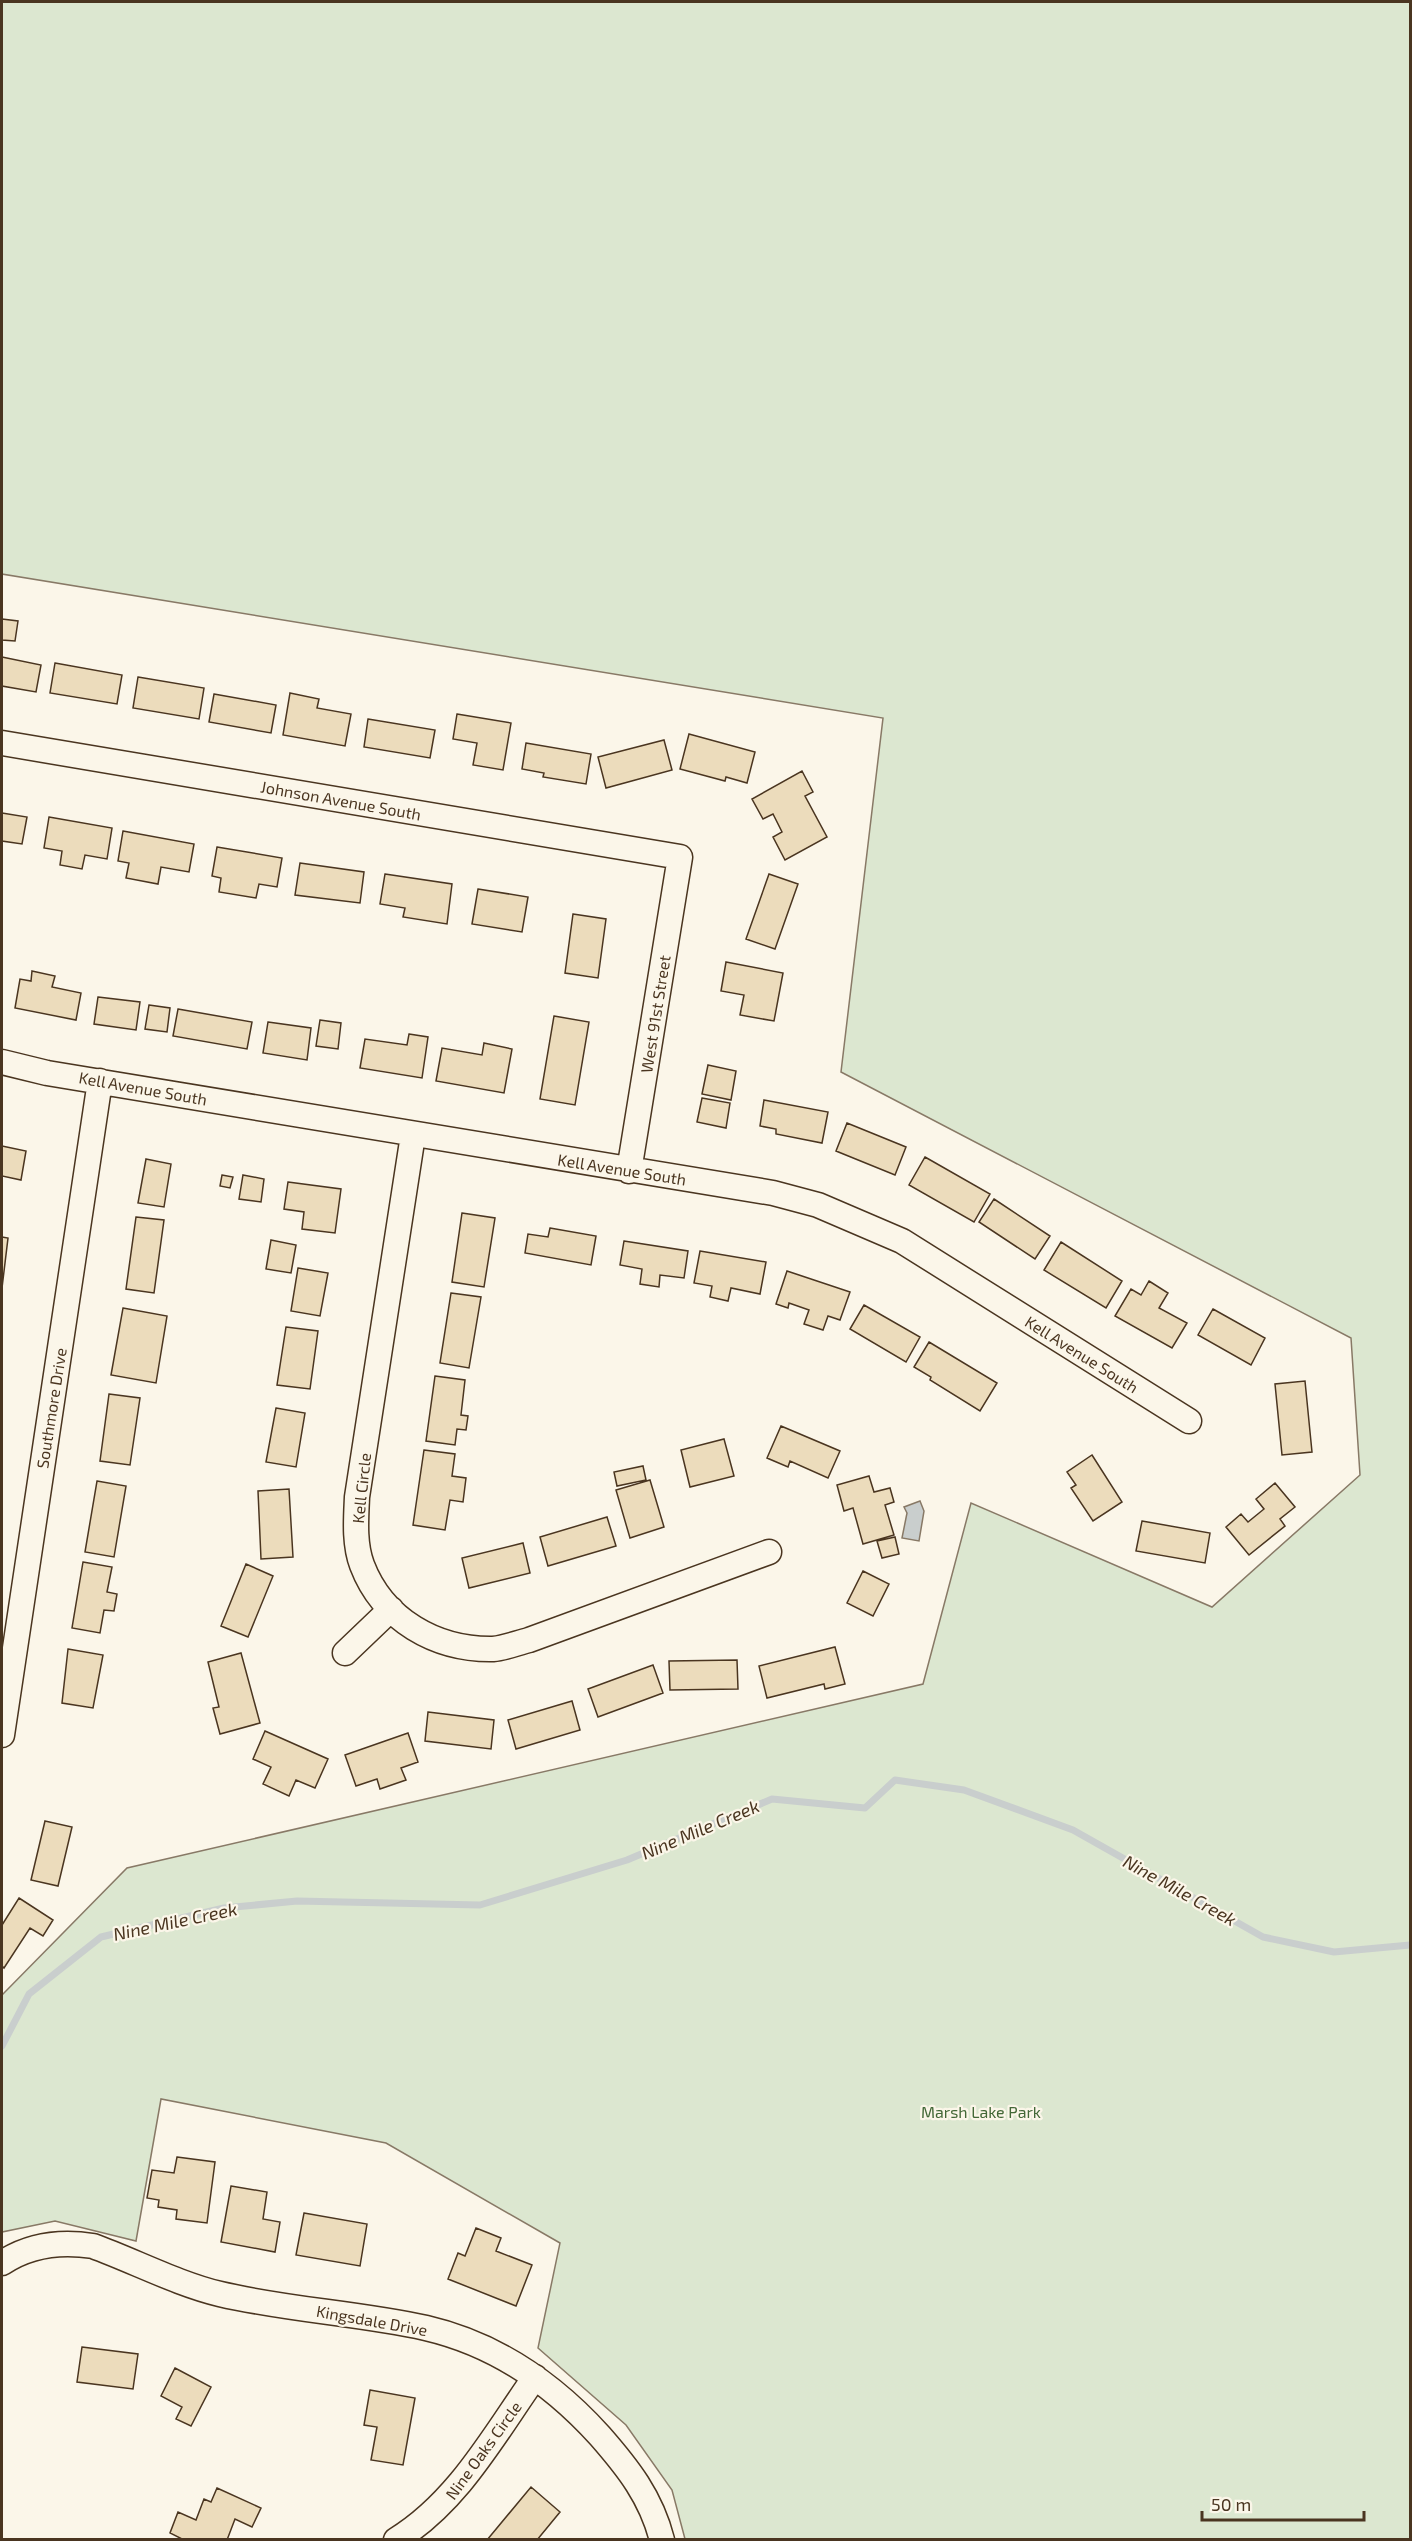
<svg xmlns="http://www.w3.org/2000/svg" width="1412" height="2541" viewBox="0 0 1412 2541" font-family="'Exo 2',sans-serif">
<rect width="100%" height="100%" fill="#fbf6e9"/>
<path fill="#dce7d0" stroke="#887966" stroke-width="1.5" d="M 2,2 L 1410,2 L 1410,2539 L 685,2539 L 672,2490 L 626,2425 L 538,2348 L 560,2243 L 386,2143 L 161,2099 L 136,2241 L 55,2221 L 2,2232 L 2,1995 L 127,1868 L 923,1684 L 971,1503 L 1212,1607 L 1360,1475 L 1351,1338 L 841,1072 L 883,718 L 2,574 Z"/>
<path fill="#c9cecd" stroke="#887966" stroke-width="1.5" d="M 920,1501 L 924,1511 L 919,1541 L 902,1538 L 907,1513 L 904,1507 Z"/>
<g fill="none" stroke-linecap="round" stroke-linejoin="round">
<path stroke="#c9cecd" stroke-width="7" d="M 2,2046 L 29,1994 L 101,1937 L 224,1908 L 297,1901 L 480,1905 L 627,1860 L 772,1799 L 865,1808 L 895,1780 L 964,1790 L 1073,1830 L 1263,1937 L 1334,1952 L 1410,1945"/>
</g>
<path fill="#ecdcbc" stroke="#4a3520" stroke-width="1.5" d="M 2,619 L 18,621 L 15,641 L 2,640 Z
M 2,657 L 41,665 L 36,692 L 2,686 Z
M 55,663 L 122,675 L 117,704 L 50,693 Z
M 138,677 L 204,688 L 199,719 L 133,708 Z
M 290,693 L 319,699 L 317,708 L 351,714 L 345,746 L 283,735 Z
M 214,694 L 276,705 L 271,733 L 209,722 Z
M 457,714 L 511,723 L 503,770 L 473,765 L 477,743 L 453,739 Z
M 368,719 L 435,730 L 430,758 L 364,747 Z
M 689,734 L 755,752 L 747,783 L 726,777 L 725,781 L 680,769 Z
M 664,740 L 672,770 L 606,788 L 598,757 Z
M 526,743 L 591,754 L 586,784 L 543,777 L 544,773 L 522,769 Z
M 802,771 L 813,792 L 805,796 L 827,837 L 785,860 L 773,837 L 782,832 L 773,814 L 763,819 L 752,799 Z
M 2,813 L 27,817 L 22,844 L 2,841 Z
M 49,817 L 112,828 L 107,859 L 85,855 L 82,869 L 60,865 L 62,851 L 44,848 Z
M 123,831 L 194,844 L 189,872 L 161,867 L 158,884 L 126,878 L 129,863 L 118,861 Z
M 217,847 L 282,858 L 277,887 L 259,884 L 256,898 L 219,892 L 221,878 L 212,876 Z
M 300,863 L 364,872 L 360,903 L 295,895 Z
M 385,874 L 452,884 L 447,924 L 403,917 L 405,908 L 380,904 Z
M 769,874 L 798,884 L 775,949 L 746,939 Z
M 478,889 L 528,897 L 522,932 L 472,924 Z
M 573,914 L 606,919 L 598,978 L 565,973 Z
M 726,962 L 783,973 L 774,1021 L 740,1015 L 744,995 L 721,991 Z
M 32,971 L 55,976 L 52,987 L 81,993 L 76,1020 L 15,1008 L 20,979 L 31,981 Z
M 98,997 L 140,1002 L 136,1030 L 94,1024 Z
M 149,1005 L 170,1008 L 167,1032 L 145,1029 Z
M 178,1009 L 252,1022 L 247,1049 L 173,1036 Z
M 554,1016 L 589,1022 L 575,1105 L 540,1099 Z
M 320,1020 L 341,1023 L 338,1049 L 316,1046 Z
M 268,1022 L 311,1028 L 307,1060 L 263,1053 Z
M 409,1034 L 428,1037 L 422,1078 L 360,1068 L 365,1039 L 407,1045 Z
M 484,1043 L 512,1049 L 504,1093 L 436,1081 L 442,1048 L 482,1055 Z
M 708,1065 L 736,1071 L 731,1100 L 702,1094 Z
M 702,1098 L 730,1103 L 726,1128 L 697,1122 Z
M 764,1100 L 828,1112 L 822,1143 L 776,1134 L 776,1129 L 760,1126 Z
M 847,1123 L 906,1147 L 895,1175 L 836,1151 Z
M 2,1146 L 26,1151 L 21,1180 L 2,1176 Z
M 925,1157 L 990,1194 L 974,1222 L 909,1185 Z
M 146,1159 L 171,1164 L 164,1207 L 138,1203 Z
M 222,1175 L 233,1177 L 230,1188 L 220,1186 Z
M 243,1175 L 264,1179 L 261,1202 L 239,1199 Z
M 288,1182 L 341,1189 L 335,1233 L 302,1229 L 304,1212 L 284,1209 Z
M 994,1199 L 1050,1236 L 1035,1259 L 979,1222 Z
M 462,1213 L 495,1218 L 484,1287 L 452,1282 Z
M 136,1217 L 164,1220 L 154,1293 L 126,1289 Z
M 550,1228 L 596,1236 L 591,1265 L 525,1253 L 528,1234 L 548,1237 Z
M 2,1237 L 8,1238 L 2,1288 Z
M 271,1240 L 296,1245 L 291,1273 L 266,1269 Z
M 624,1241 L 688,1251 L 684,1278 L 660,1275 L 659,1287 L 640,1284 L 642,1269 L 620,1265 Z
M 1061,1242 L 1122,1281 L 1106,1308 L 1044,1270 Z
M 700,1251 L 766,1262 L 760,1294 L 731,1288 L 728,1301 L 710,1297 L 712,1286 L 694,1283 Z
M 298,1268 L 328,1273 L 320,1316 L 291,1311 Z
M 787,1271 L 850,1292 L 840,1320 L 828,1316 L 823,1330 L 804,1324 L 809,1310 L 789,1303 L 788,1308 L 776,1304 Z
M 1149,1281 L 1168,1293 L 1159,1308 L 1187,1323 L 1172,1348 L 1115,1316 L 1131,1289 L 1141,1295 Z
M 451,1293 L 481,1297 L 469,1368 L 440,1363 Z
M 864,1305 L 920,1337 L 906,1362 L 850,1329 Z
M 123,1308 L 167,1316 L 156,1383 L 111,1375 Z
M 1213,1309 L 1265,1338 L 1251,1365 L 1198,1335 Z
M 286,1327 L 318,1331 L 310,1389 L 277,1385 Z
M 929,1342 L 997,1383 L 980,1411 L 930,1380 L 931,1377 L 914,1367 Z
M 435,1376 L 465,1380 L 461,1415 L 468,1416 L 466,1430 L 457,1429 L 455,1445 L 426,1441 Z
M 1305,1381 L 1312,1452 L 1282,1455 L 1275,1384 Z
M 109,1394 L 140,1398 L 130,1465 L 100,1461 Z
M 276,1408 L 305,1413 L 296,1467 L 266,1462 Z
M 781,1426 L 840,1451 L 828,1478 L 790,1461 L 788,1467 L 767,1458 Z
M 724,1439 L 734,1476 L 690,1487 L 681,1450 Z
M 424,1450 L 455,1454 L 452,1476 L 466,1478 L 463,1502 L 450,1500 L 445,1530 L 413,1525 Z
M 1092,1455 L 1122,1502 L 1093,1521 L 1071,1488 L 1076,1485 L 1067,1472 Z
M 643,1466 L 646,1480 L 617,1486 L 614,1472 Z
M 869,1476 L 874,1492 L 890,1488 L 894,1502 L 885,1505 L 894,1535 L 863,1544 L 853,1508 L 844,1511 L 837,1485 Z
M 650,1480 L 664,1527 L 630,1538 L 616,1490 Z
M 97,1481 L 126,1486 L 114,1557 L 85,1552 Z
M 1275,1483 L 1295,1507 L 1280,1519 L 1285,1526 L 1249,1555 L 1226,1527 L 1241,1514 L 1248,1522 L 1264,1509 L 1256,1499 Z
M 289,1489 L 293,1557 L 261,1559 L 258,1491 Z
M 607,1517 L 616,1546 L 548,1566 L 540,1537 Z
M 1142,1521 L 1210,1533 L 1205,1563 L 1136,1551 Z
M 895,1537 L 899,1554 L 882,1558 L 877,1541 Z
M 523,1543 L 530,1573 L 469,1588 L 462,1558 Z
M 83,1562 L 112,1567 L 107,1592 L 117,1594 L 114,1611 L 104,1610 L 100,1633 L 72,1628 Z
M 246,1564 L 273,1576 L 248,1637 L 221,1626 Z
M 863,1571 L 889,1584 L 873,1616 L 847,1603 Z
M 835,1647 L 845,1684 L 825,1689 L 824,1684 L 767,1698 L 759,1666 Z
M 68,1649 L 103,1655 L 93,1708 L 62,1703 Z
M 241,1653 L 260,1723 L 220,1734 L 213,1708 L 219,1707 L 208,1662 Z
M 737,1660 L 738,1689 L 670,1690 L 669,1661 Z
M 653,1665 L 663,1693 L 598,1717 L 588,1689 Z
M 572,1701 L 580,1730 L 516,1749 L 508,1720 Z
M 428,1712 L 494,1720 L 491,1749 L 425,1741 Z
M 265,1731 L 328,1759 L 315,1788 L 296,1780 L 289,1796 L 263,1784 L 271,1767 L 253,1759 Z
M 408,1733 L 418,1762 L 401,1768 L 406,1780 L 380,1789 L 377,1779 L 356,1786 L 345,1755 Z
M 45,1821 L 72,1827 L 58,1886 L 31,1880 Z
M 19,1898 L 53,1920 L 43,1936 L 30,1928 L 4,1968 L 2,1966 L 2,1925 Z
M 177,2157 L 215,2162 L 207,2223 L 176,2219 L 177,2210 L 158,2207 L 159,2200 L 147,2198 L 152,2170 L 174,2173 Z
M 231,2186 L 267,2192 L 263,2219 L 280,2222 L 275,2252 L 221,2242 Z
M 304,2213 L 367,2224 L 360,2266 L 296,2255 Z
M 476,2228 L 501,2238 L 496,2251 L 532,2265 L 516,2306 L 448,2279 L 458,2253 L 465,2256 Z
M 82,2347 L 138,2354 L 133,2389 L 77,2382 Z
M 175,2368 L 211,2387 L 191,2426 L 176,2419 L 182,2407 L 161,2396 Z
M 370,2390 L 415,2398 L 403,2465 L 371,2460 L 377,2427 L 364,2425 Z
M 531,2487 L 560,2512 L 537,2540 L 487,2540 Z
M 217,2488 L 261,2508 L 252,2527 L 235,2519 L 227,2540 L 184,2540 L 170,2533 L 178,2512 L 196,2520 L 204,2499 L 211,2502 Z"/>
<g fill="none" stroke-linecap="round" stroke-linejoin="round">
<g stroke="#4a3520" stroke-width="27">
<path id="minor" d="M 2,743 L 680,857 L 629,1171
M 2,1062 L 47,1073 L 773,1193 L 818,1205 L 902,1241 L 1189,1421
M 413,1135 L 357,1497 C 356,1519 354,1544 362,1565 C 383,1620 436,1650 493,1649 C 505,1648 517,1643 529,1640 L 769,1552
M 345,1653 L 391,1609
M 2,1735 L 100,1081
M 2,2263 C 29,2245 61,2241 93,2246 C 134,2261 178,2284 220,2294 C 288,2310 358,2313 426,2328 C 495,2344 553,2384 600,2436 C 628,2468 651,2497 662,2540
M 396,2540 C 458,2502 494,2435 535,2377"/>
</g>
<use href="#minor" stroke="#fbf6e9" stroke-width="24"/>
</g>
<g text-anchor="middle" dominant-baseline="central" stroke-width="4.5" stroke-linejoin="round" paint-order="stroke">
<g font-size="16" fill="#4a3520" stroke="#fbf6e9">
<text transform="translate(341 800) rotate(10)">Johnson Avenue South</text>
<text transform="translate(655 1014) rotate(-81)">West 91st Street</text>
<text transform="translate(143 1088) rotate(10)">Kell Avenue South</text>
<text transform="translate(622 1169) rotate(9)">Kell Avenue South</text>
<text transform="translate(1082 1354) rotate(32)">Kell Avenue South</text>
<text transform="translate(51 1408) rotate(-81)">Southmore Drive</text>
<text transform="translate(361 1488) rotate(-84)">Kell Circle</text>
<text transform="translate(372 2320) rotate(10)">Kingsdale Drive</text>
<text transform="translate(483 2450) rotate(-54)">Nine Oaks Circle</text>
</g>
<g font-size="16" fill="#436837" stroke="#fbf6e9">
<text x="981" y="2111">Marsh Lake Park</text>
</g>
<g font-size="18" font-style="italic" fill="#4a3520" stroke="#fbf6e9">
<text transform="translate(700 1829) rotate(-23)">Nine Mile Creek</text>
<text transform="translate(1180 1890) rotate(29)">Nine Mile Creek</text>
<text transform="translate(175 1921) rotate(-12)">Nine Mile Creek</text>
</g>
</g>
<rect width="1412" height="2541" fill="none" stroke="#4a3520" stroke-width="6"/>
<path d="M1202 2511v9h162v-9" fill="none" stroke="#4a3520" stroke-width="3"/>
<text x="1211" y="2511" font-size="18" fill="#4a3520" stroke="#fbf6e9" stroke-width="4.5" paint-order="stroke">50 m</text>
</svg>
